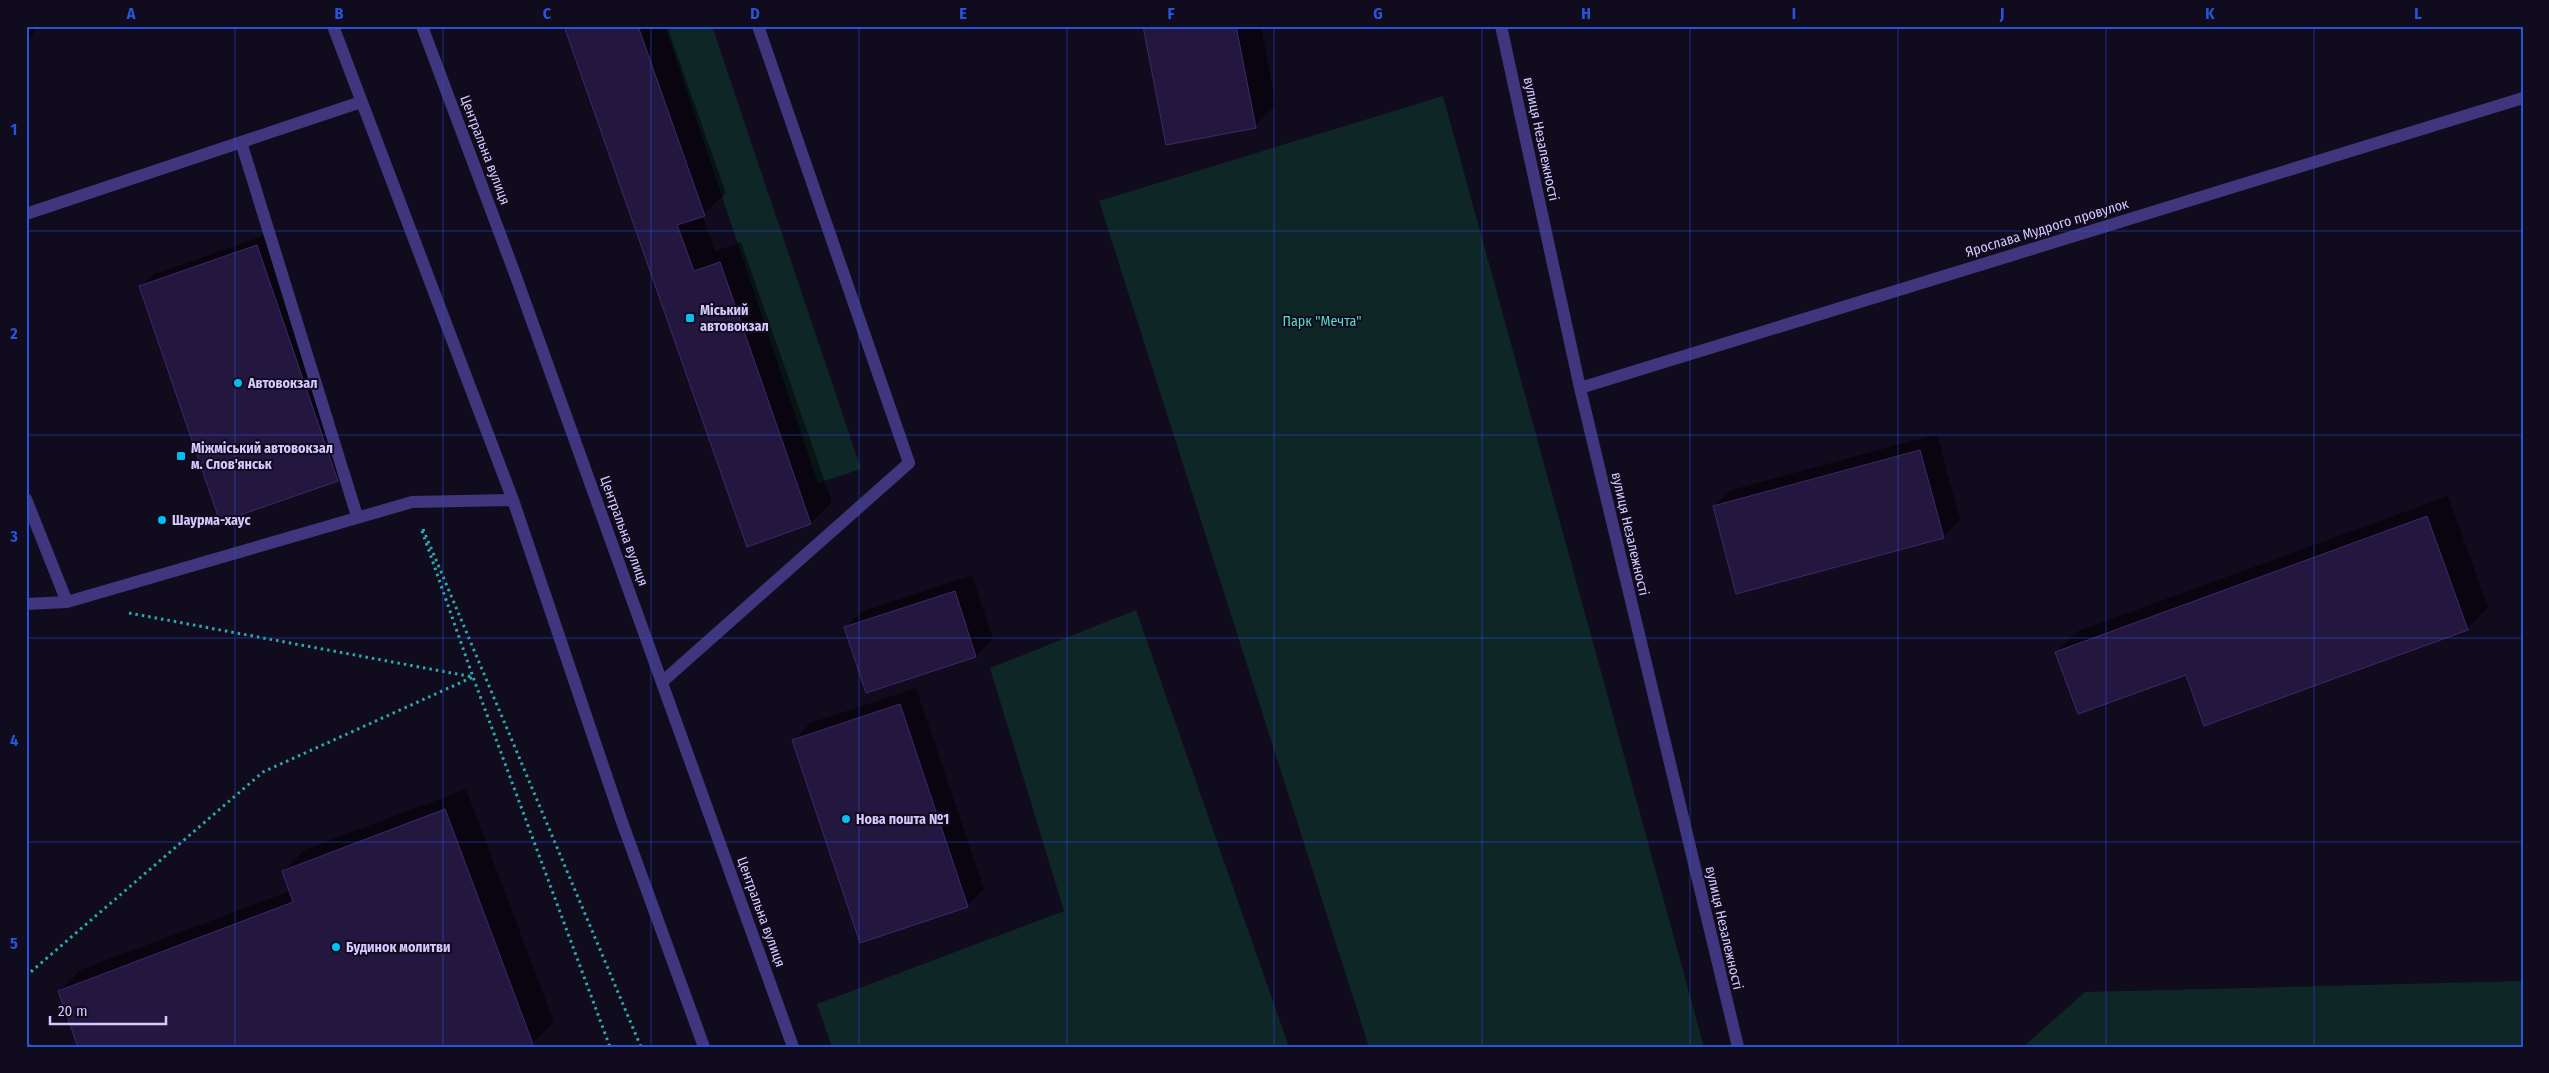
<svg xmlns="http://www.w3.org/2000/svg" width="2549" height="1073" viewBox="0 0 2549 1073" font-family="'Fira Sans Condensed',sans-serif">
<rect width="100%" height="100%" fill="#110b1e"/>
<path fill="#0f2627" d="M 665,26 L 712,26 L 861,469 L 818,483 Z
M 1443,96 L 1704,1047 L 1369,1047 L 1099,201 Z
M 1136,610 L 1289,1047 L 832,1047 L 817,1004 L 1064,911 L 990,668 Z
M 2523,981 L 2523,1047 L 2023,1047 L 2085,992 Z"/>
<path fill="#0007" d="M 26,26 L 34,26 L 33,35 L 26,43 Z
M 566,26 L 667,26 L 726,193 L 702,215 L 715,251 L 741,242 L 832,502 L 811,523 L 748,545 Z
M 1144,26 L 1261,26 L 1276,105 L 1255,126 Z
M 268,234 L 349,468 L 337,480 L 141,286 L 152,275 Z
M 1937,434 L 1960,520 L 1943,537 L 1714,506 L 1731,490 Z
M 2448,496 L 2488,607 L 2467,629 L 2057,652 L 2078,631 Z
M 972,575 L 993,639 L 976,656 L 867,692 L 846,627 L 863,611 Z
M 916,688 L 984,889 L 967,906 L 794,740 L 810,723 Z
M 466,789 L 554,1022 L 533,1043 L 523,1047 L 59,992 L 80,970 L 290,891 L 283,872 L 304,850 Z"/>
<path fill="#24173f" stroke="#3d296b" d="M 564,26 L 638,26 L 705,216 L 677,225 L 694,271 L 720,262 L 811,524 L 747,547 Z
M 1143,26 L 1236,26 L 1256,128 L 1166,145 Z
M 257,245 L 338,481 L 220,522 L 139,286 Z
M 1920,450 L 1944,538 L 1736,594 L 1713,506 Z
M 2427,516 L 2468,630 L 2204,726 L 2186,675 L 2078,714 L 2055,652 Z
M 955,591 L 976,657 L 866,693 L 844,627 Z
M 900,704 L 968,907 L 860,943 L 792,740 Z
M 445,809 L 533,1044 L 526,1047 L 78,1047 L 58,991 L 293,902 L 282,871 Z"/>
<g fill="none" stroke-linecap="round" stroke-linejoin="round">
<path stroke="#2ba9b0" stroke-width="3" stroke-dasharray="2.5 4" stroke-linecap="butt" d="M 423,529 L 641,1047
M 129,613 L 473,677 L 610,1047
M 26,976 L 263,772 L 473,677 L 421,528
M 26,1039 L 30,1047"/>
<path stroke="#40367d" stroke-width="12" d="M 333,26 L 513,500 L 622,822 L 704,1047
M 422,26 L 515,274 L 793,1047
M 1501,26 L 1580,388 L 1738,1047
M 241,142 L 357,516
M 26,214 L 361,102
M 1580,388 L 2523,98
M 26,499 L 67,602 L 412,502 L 513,500
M 26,604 L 67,602
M 662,682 L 909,463 L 758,26"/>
</g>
<path fill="none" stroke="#2654da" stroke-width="1" stroke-opacity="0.55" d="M 235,26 L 235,1047M 443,26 L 443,1047M 651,26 L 651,1047M 859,26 L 859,1047M 1067,26 L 1067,1047M 1274,26 L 1274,1047M 1482,26 L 1482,1047M 1690,26 L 1690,1047M 1898,26 L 1898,1047M 2106,26 L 2106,1047M 2314,26 L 2314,1047M 26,231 L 2523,231M 26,435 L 2523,435M 26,638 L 2523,638M 26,842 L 2523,842"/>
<g fill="#00c0f3" stroke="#110b1e" stroke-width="2">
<rect x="685" y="313" width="10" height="10" rx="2.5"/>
<circle cx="238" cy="383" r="5"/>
<rect x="176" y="451" width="10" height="10" rx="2.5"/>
<circle cx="162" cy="520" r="5"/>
<circle cx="846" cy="819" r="5"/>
<circle cx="336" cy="947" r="5"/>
</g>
<g text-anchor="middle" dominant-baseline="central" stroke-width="4" stroke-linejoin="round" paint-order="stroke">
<g font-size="14" fill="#d4c8ff" stroke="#110b1e">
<text transform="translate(1541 139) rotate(78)">вулиця Незалежності</text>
<text transform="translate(485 150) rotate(69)">Центральна вулиця</text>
<text transform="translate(2047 228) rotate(-17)">Ярослава Мудрого провулок</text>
<text transform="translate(624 531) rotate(70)">Центральна вулиця</text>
<text transform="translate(1630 534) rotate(77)">вулиця Незалежності</text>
<text transform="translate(761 912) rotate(70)">Центральна вулиця</text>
<text transform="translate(1724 928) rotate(77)">вулиця Незалежності</text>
</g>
<g font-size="14" font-weight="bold" fill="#d4c8ff" stroke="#110b1e" text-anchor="start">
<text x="700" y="310">Міський<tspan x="700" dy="16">автовокзал</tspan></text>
<text x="248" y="383">Автовокзал</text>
<text x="191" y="448">Міжміський автовокзал<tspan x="191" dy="16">м. Слов'янськ</tspan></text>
<text x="172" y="520">Шаурма-хаус</text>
<text x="856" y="819">Нова пошта №1</text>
<text x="346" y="947">Будинок молитви</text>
</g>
<g font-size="14" fill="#54dfcc" stroke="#110b1e">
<text x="1322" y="321">Парк "Мечта"</text>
</g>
</g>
<rect width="2549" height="1073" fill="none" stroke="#110b1e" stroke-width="55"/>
<path d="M50 1016v8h116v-8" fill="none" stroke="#d4c8ff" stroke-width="2.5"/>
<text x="58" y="1016" font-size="15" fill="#d4c8ff" stroke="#110b1e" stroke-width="4" paint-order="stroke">20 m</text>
<rect x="28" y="28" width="2494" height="1018" fill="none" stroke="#2654da" stroke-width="2"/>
<g font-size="16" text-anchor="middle" font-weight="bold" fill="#2654da">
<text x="131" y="19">A</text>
<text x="339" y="19">B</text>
<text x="547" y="19">C</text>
<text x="755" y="19">D</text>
<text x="963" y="19">E</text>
<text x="1171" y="19">F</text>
<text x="1378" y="19">G</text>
<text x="1586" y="19">H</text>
<text x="1794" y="19">I</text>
<text x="2002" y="19">J</text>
<text x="2210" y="19">K</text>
<text x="2418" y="19">L</text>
<text x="14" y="135">1</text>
<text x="14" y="339">2</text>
<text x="14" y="542">3</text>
<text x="14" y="746">4</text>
<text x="14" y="949">5</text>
</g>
</svg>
